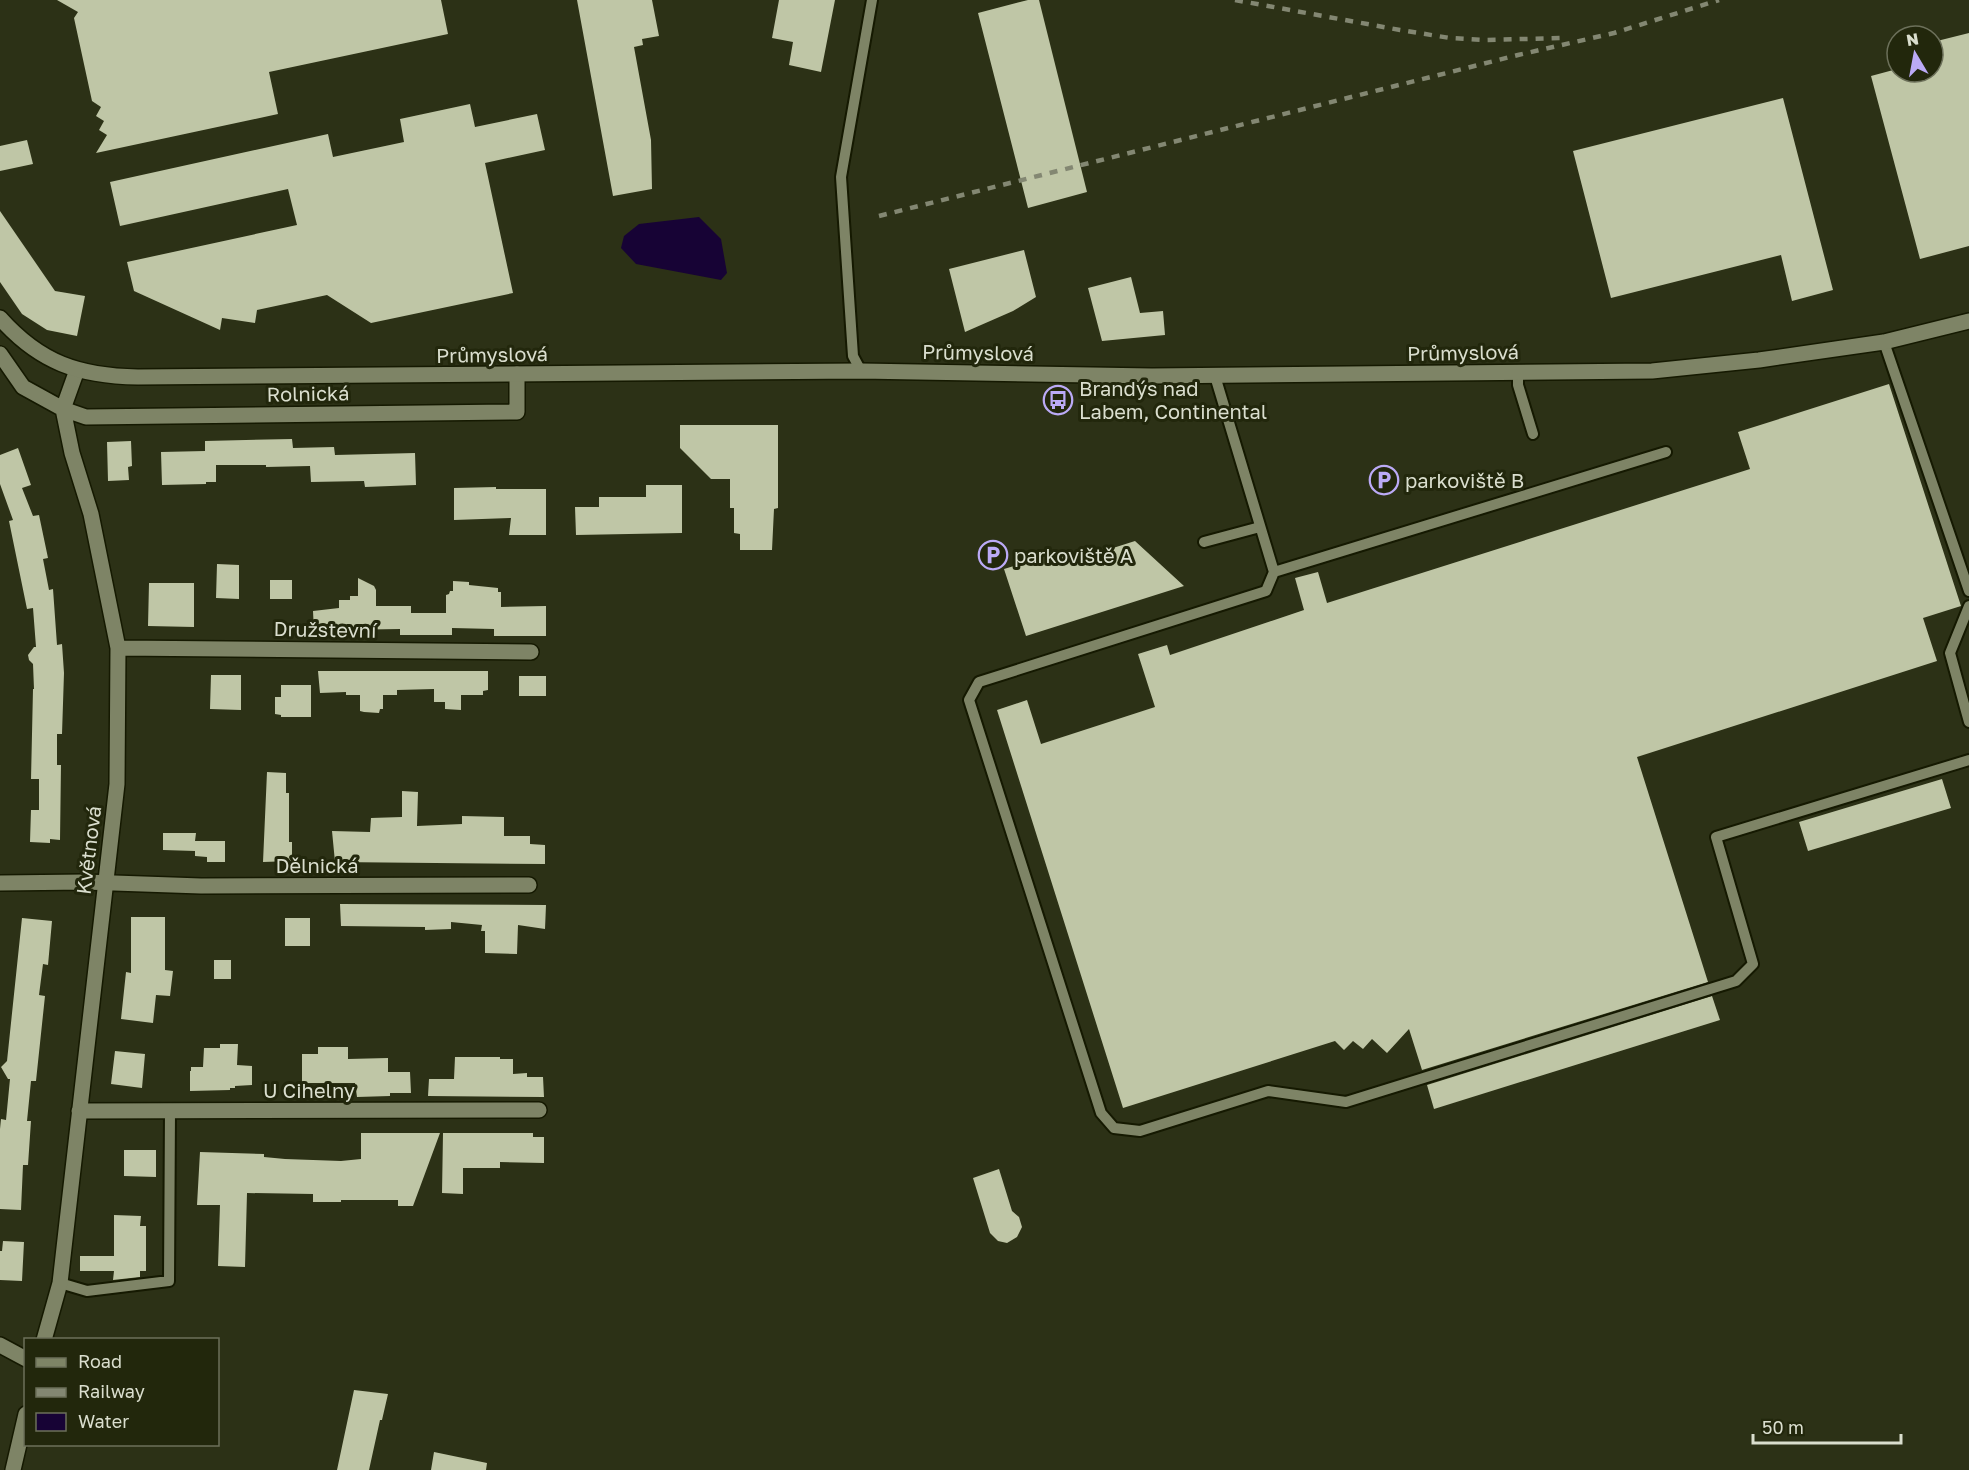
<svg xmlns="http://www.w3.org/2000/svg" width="1969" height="1470" viewBox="0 0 1969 1470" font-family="'Golos Text',sans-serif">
<rect width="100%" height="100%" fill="#2c3116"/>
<path fill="#170335" d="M 699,217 L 721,239 L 727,273 L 721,280 L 636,264 L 621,248 L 624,236 L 639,224 Z"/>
<path fill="#bfc6a6" d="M 57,0 L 441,0 L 448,34 L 269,72 L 278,114 L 96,153 L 107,135 L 99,130 L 104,121 L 96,116 L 101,107 L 92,101 L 74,18 L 78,12 Z
M 577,0 L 652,0 L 659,36 L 642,39 L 643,45 L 634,47 L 651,140 L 652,189 L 613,196 Z
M 779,0 L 835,0 L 821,72 L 789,65 L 793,42 L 772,38 Z
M 1028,0 L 1039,0 L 1087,192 L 1028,208 L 978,13 Z
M 1969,33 L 1969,246 L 1920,259 L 1871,76 L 1897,69 L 1897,72 L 1933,72 L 1933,42 Z
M 1783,98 L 1833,290 L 1792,301 L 1781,255 L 1611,298 L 1573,151 Z
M 470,104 L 475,127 L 537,114 L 545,150 L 485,163 L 513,293 L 371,323 L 327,295 L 257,310 L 255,323 L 222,318 L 220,330 L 134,291 L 127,262 L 297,225 L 288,189 L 120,226 L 110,182 L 328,134 L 333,157 L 404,142 L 400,119 Z
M 27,140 L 33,164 L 0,171 L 0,146 Z
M 0,211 L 55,291 L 85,296 L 77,336 L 47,330 L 22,314 L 0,282 Z
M 1024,250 L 1036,297 L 1013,311 L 965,332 L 949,269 Z
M 1131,277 L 1140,313 L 1163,311 L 1165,335 L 1102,341 L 1088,288 Z
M 1889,384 L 1961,606 L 1923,618 L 1937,661 L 1637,757 L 1708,982 L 1422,1070 L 1409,1029 L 1387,1053 L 1372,1039 L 1363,1049 L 1353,1041 L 1344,1050 L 1335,1041 L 1123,1108 L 997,710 L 1027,700 L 1041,744 L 1155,707 L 1138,654 L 1167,645 L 1170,655 L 1304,610 L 1295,578 L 1318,572 L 1327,603 L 1750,469 L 1738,432 Z
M 680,425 L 778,425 L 778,508 L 774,509 L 772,550 L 740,550 L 740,534 L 734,533 L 734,508 L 730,508 L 730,479 L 711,479 L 680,448 Z
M 292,439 L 293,448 L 334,447 L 335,455 L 415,453 L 416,485 L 365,487 L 364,481 L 311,482 L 310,466 L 266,467 L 266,465 L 216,465 L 216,482 L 206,482 L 206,484 L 162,485 L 161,452 L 205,451 L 205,441 Z
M 131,441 L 132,466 L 128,467 L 129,480 L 108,481 L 107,442 Z
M 18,448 L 31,485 L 22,488 L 33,516 L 39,515 L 48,558 L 43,559 L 49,590 L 53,589 L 57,645 L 62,644 L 64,673 L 62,734 L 57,734 L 57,765 L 61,765 L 60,840 L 50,839 L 50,843 L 30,842 L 31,810 L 39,810 L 39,779 L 31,779 L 33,689 L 34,689 L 33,664 L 29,660 L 28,655 L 34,647 L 36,647 L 33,608 L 27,609 L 9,521 L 13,520 L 0,484 L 0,455 Z
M 646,485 L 682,485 L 682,533 L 576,535 L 575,507 L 599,507 L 599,497 L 646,497 Z
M 496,487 L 496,489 L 546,489 L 546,535 L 509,535 L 511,518 L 454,520 L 454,488 Z
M 1135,541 L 1184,586 L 1026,636 L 1004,569 L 1065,550 L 1069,562 Z
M 217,564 L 239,565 L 239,599 L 216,598 Z
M 358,578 L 374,586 L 376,590 L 376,606 L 411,606 L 411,613 L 446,613 L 446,595 L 449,594 L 450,591 L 453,591 L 453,581 L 469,582 L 469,585 L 498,588 L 498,592 L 501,592 L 501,607 L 546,606 L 546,636 L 494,636 L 494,629 L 452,628 L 452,635 L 400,635 L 400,629 L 338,630 L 314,632 L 313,611 L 339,608 L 339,600 L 350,600 L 350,596 L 358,596 Z
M 270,580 L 292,580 L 292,599 L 270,599 Z
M 149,583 L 194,583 L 194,627 L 148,626 Z
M 318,671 L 488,671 L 488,690 L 483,691 L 483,695 L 461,695 L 461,710 L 445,709 L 445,702 L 434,702 L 434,689 L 397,690 L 397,695 L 383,695 L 383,709 L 380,709 L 379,713 L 364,712 L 360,711 L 360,695 L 346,695 L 346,692 L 320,693 Z
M 211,675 L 241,675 L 241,710 L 210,709 Z
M 519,676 L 546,676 L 546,696 L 519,696 Z
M 281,685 L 311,685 L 311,717 L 281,717 L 281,715 L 275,714 L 275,697 L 281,697 Z
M 267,772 L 286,773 L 286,793 L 289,793 L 289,842 L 292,842 L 292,861 L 263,862 Z
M 1942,779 L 1951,808 L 1808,851 L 1799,822 Z
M 402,791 L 418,792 L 417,826 L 462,824 L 462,816 L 504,817 L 504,836 L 530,836 L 530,844 L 545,845 L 545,864 L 335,862 L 332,831 L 370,832 L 371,818 L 402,817 Z
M 163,833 L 196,833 L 195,841 L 225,841 L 225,862 L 207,862 L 207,857 L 195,856 L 195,851 L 163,850 Z
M 340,904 L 546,905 L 545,929 L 518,925 L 517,954 L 485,953 L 485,931 L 481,931 L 482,925 L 451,922 L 451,929 L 425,930 L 425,927 L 341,926 Z
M 131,917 L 165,917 L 165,970 L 173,971 L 170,996 L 156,995 L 153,1023 L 121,1019 L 126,972 L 131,973 Z
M 22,918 L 52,921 L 48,965 L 43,964 L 39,995 L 45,996 L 36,1081 L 31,1081 L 27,1121 L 31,1121 L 28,1165 L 23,1165 L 21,1210 L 0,1209 L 0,1129 L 1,1119 L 6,1120 L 10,1079 L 8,1079 L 1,1067 L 7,1061 Z
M 285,918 L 310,918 L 310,946 L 285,946 Z
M 214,960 L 231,960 L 231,979 L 214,979 Z
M 1712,996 L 1720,1020 L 1434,1109 L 1427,1085 Z
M 220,1044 L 238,1044 L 237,1065 L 252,1066 L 252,1085 L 235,1086 L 235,1088 L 230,1088 L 230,1090 L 190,1091 L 190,1071 L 191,1071 L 191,1067 L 203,1067 L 204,1048 L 220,1048 Z
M 318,1047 L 348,1047 L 348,1059 L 388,1058 L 388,1072 L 410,1072 L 411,1093 L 390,1093 L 390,1096 L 357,1097 L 355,1083 L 302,1083 L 302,1054 L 318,1054 Z
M 115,1051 L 145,1054 L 142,1088 L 111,1084 Z
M 455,1057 L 500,1057 L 500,1059 L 513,1059 L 513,1074 L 527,1073 L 527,1077 L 543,1077 L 544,1097 L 428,1096 L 429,1079 L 454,1079 Z
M 361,1133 L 440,1133 L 413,1206 L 398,1206 L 398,1200 L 341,1200 L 341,1202 L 313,1202 L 313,1194 L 247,1193 L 245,1267 L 218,1266 L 220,1205 L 197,1205 L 200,1152 L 264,1154 L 264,1157 L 285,1159 L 341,1161 L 361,1159 Z
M 443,1133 L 533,1133 L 533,1137 L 544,1137 L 544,1163 L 500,1162 L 500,1168 L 463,1168 L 463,1194 L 442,1193 Z
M 124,1150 L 156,1150 L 156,1177 L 124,1176 Z
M 999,1169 L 1012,1211 L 1019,1217 L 1022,1227 L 1017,1237 L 1007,1243 L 998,1241 L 990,1233 L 973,1178 Z
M 114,1215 L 141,1216 L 140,1226 L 146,1226 L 146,1271 L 140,1271 L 140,1277 L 113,1280 L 114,1271 L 80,1271 L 80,1256 L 114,1256 Z
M 3,1241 L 24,1242 L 22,1281 L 0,1280 L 0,1251 L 2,1251 Z
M 354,1390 L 388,1394 L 382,1420 L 380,1420 L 369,1470 L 337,1470 Z
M 434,1452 L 487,1463 L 486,1470 L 431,1470 Z"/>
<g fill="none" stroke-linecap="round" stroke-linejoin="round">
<g stroke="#151901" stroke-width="14">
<path id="service" d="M 1884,342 L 1969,591
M 861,371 L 853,356 L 841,177 L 872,0
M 1518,372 L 1518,385 L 1533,434
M 1215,376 L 1274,572 L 1266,591 L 979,682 L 969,700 L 1101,1113 L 1114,1128 L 1140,1131 L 1268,1091 L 1346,1102 L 1736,981 L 1753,964 L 1716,837 L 1969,760
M 1204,542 L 1260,527
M 1274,572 L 1666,452
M 1969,606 L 1950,653 L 1969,722
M 60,1283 L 87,1291 L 169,1281 L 170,1111"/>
</g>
<g stroke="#151901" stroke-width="18">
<path id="minor" d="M 0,354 L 23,387 L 63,409 L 86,417 L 517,412 L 517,374
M 118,648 L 531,652
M 0,883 L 85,882 L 201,886 L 529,885
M 79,1111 L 539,1110
M 44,1340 L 60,1283 L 117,784 L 118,648 L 91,514 L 72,453 L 63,409 L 77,370
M 0,1345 L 26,1359
M 13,1470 L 26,1414"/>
</g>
<g stroke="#151901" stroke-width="18">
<path id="secondary" d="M 0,318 C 40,363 79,376 138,377 L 861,371 L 1152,376 L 1652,371 L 1759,360 L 1884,342 L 1969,321"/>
</g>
<use href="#service" stroke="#7e8466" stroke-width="10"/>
<use href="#minor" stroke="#7e8466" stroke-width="15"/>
<use href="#secondary" stroke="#7e8466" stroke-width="15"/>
<path stroke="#838772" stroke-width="4.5" stroke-dasharray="8 8" stroke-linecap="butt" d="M 1235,0 L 1400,30 L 1450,38 L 1484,40 L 1563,38
M 879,216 L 1518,55 L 1614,33 L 1719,0"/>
</g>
<defs>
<g id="bus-ring" transform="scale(1.5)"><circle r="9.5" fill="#22270c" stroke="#bbaaf6" stroke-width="1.5"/><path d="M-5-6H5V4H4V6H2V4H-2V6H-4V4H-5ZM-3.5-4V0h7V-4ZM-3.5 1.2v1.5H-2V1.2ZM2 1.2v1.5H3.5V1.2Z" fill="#bbaaf6"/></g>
<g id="parking-ring" transform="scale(1.5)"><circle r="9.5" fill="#22270c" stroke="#bbaaf6" stroke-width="1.5"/><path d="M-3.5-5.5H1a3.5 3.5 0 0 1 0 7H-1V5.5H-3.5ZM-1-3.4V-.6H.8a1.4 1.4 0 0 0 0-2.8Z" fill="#bbaaf6"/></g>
</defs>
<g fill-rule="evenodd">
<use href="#bus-ring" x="1058" y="400"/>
<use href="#parking-ring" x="1384" y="480"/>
<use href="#parking-ring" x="993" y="555"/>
</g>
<g text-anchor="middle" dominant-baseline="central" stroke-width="6" stroke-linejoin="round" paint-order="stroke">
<g font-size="20" fill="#dadece" stroke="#22270c">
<text transform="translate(978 352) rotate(1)">Průmyslová</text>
<text transform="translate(1463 352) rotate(-1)">Průmyslová</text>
<text transform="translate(492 354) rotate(-1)">Průmyslová</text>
<text transform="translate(308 393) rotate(-1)">Rolnická</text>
<text transform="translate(325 629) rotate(1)">Družstevní</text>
<text transform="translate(88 850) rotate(-83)">Květnová</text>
<text x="317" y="865">Dělnická</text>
<text x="309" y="1090">U Cihelny</text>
</g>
<g font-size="20" fill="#dadece" stroke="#22270c" text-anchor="start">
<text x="1079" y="388">Brandýs nad<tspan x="1079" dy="23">Labem, Continental</tspan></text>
<text x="1405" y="480">parkoviště B</text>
<text x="1014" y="555">parkoviště A</text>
</g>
</g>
<rect x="24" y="1338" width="195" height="108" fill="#22270c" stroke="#6c705a" stroke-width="1.5"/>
<rect x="36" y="1358" width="30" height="9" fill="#7e8466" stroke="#6c705a" stroke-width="1.5"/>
<text x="78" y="1368" font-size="18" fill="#dadece">Road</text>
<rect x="36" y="1388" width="30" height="9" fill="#838772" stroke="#6c705a" stroke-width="1.5"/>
<text x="78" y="1398" font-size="18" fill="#dadece">Railway</text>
<rect x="36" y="1413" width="30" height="18" fill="#170335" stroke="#6c705a" stroke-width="1.5"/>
<text x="78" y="1428" font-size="18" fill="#dadece">Water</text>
<g transform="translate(1915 54) rotate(350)"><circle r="28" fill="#22270c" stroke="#6c705a" stroke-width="1.5"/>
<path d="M0-4.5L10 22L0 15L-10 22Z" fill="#bbaaf6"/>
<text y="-9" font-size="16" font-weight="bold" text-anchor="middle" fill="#dadece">N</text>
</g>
<path d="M1753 1434v9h148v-9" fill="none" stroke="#dadece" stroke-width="3"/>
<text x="1762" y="1434" font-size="18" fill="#dadece" stroke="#22270c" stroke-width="4.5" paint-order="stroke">50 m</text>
</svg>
